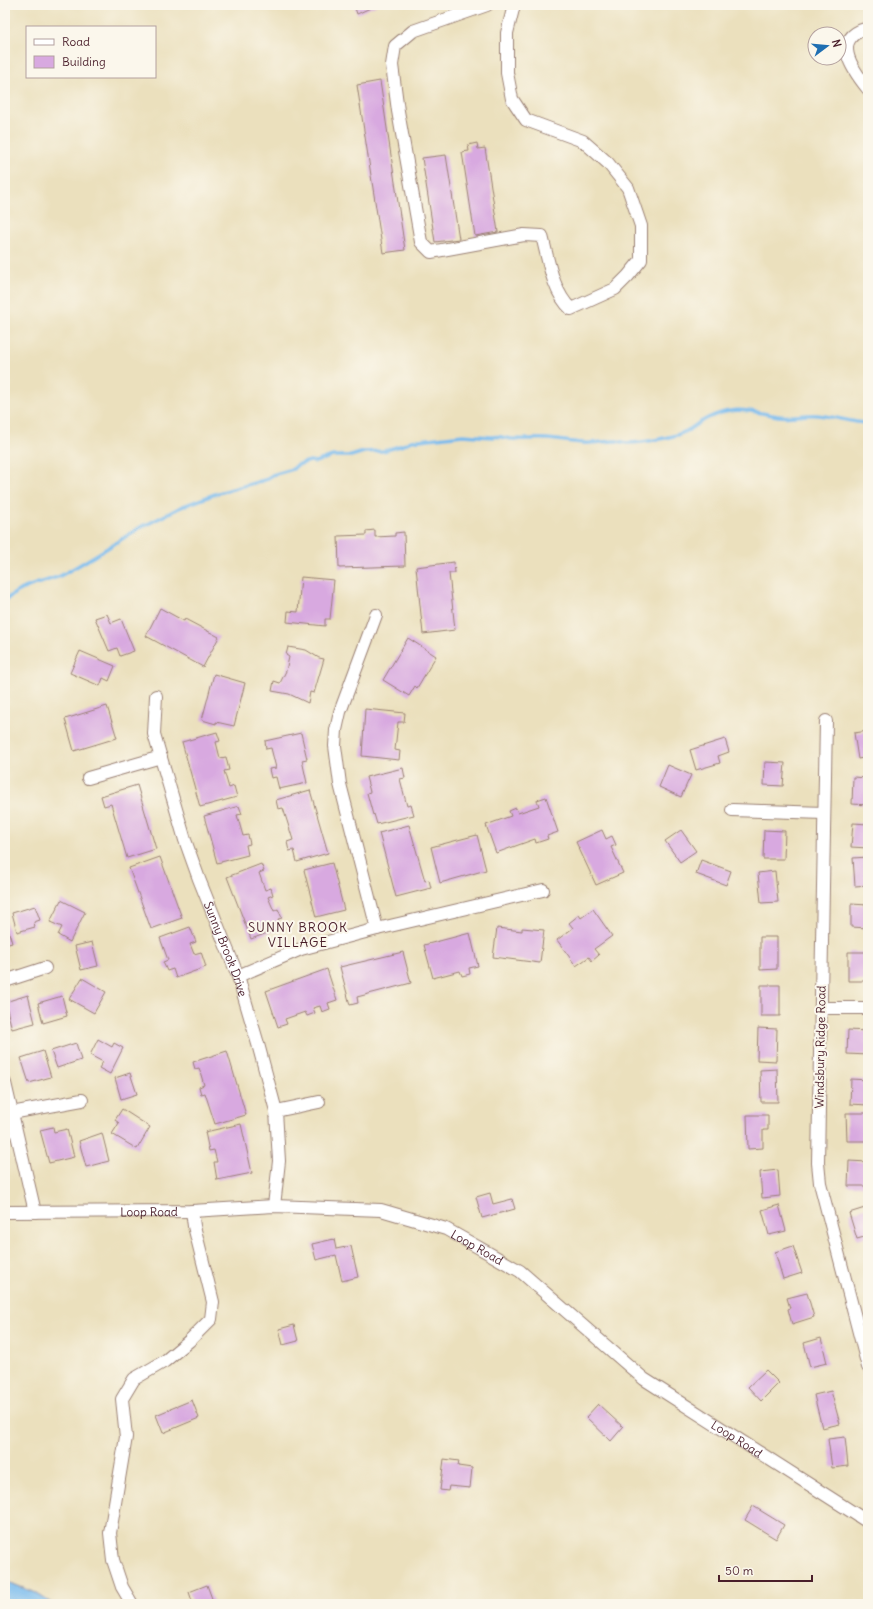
<svg xmlns="http://www.w3.org/2000/svg" width="873" height="1609" viewBox="0 0 873 1609" font-family="Delius,sans-serif">
<rect width="100%" height="100%" fill="#fbf7ec"/>
<filter id="ink" filterUnits="userSpaceOnUse"><feTurbulence type="fractalNoise" baseFrequency=".025" numOctaves="2"/><feDisplacementMap in="SourceGraphic" scale="8" xChannelSelector="R" yChannelSelector="G"/><feConvolveMatrix kernelMatrix="1 2 1 2 8 2 1 2 1" color-interpolation-filters="sRGB"/></filter>
<filter id="wash" filterUnits="userSpaceOnUse"><feTurbulence type="fractalNoise" baseFrequency=".012" numOctaves="4" result="noise"/><feDisplacementMap in="SourceGraphic" scale="16" xChannelSelector="R" yChannelSelector="G"/><feGaussianBlur stdDeviation="0.9" result="paint"/><feColorMatrix in="noise" values="0 0 0 0 0 0 0 0 0 0 0 0 0 0 0 0 0 1.4 0 .05"/><feComposite in="paint" operator="in"/></filter>
<g filter="url(#wash)">
<rect width="100%" height="100%" fill="#ebe0bd"/>
<path fill="#79bbee" stroke="#626d8c" d="M 5,1581 L 34,1592 L 53,1604 L 5,1604 Z"/>
<g fill="none" stroke-linecap="round" stroke-linejoin="round">
<path stroke="#79bbee" stroke-width="3.5" d="M 5,601 C 16,590 31,585 46,581 C 50,579 56,578 60,576 C 89,560 116,543 144,525 L 146,525 L 181,507 L 215,494 L 268,479 L 272,475 L 293,469 L 297,465 L 310,461 L 315,462 L 333,456 L 351,456 L 364,452 L 383,451 L 403,445 L 411,441 L 463,435 L 492,437 C 500,435 506,439 513,439 C 524,440 535,438 547,439 C 559,440 571,442 583,443 C 594,444 605,441 616,441 C 620,441 624,443 628,443 C 641,443 679,437 690,429 C 700,421 716,413 730,411 C 745,408 763,414 778,416 C 791,418 804,414 817,415 C 835,416 851,423 868,423"/>
</g>
<g id="blocks">
<path fill="#d8a9e0" d="M 354,5 L 377,5 L 357,14 Z
M 380,81 L 405,250 L 383,253 L 357,85 Z
M 477,143 L 478,149 L 485,148 L 498,232 L 475,236 L 462,152 L 469,151 L 468,145 Z
M 446,155 L 459,239 L 435,242 L 422,158 Z
M 375,530 L 375,537 L 395,536 L 395,533 L 404,532 L 405,566 L 339,568 L 338,536 L 366,535 L 366,531 Z
M 454,562 L 455,573 L 449,573 L 455,630 L 423,634 L 416,567 Z
M 301,577 L 334,580 L 330,619 L 325,619 L 325,626 L 287,622 L 288,611 L 298,612 Z
M 160,608 L 184,621 L 185,619 L 219,637 L 203,667 L 146,636 Z
M 107,614 L 111,623 L 121,619 L 134,651 L 120,656 L 117,648 L 109,651 L 95,618 Z
M 408,638 L 436,656 L 417,688 L 415,686 L 409,696 L 383,680 Z
M 288,647 L 306,650 L 319,658 L 324,659 L 314,693 L 310,692 L 308,703 L 289,694 L 272,691 L 274,681 L 280,683 L 286,671 L 289,657 L 286,655 Z
M 80,651 L 115,666 L 109,681 L 103,678 L 100,686 L 70,673 Z
M 214,674 L 245,683 L 234,726 L 216,722 L 216,724 L 202,720 Z
M 107,706 L 117,738 L 74,751 L 65,719 Z
M 365,709 L 405,713 L 404,722 L 398,722 L 395,750 L 400,751 L 399,760 L 362,756 Z
M 868,731 L 868,757 L 858,759 L 854,733 Z
M 217,732 L 220,741 L 216,742 L 220,758 L 226,757 L 229,770 L 224,771 L 229,788 L 234,786 L 237,797 L 200,807 L 182,742 Z
M 301,733 L 307,759 L 302,760 L 307,783 L 279,789 L 276,777 L 271,778 L 269,769 L 276,768 L 271,748 L 266,749 L 265,741 Z
M 725,739 L 729,752 L 718,756 L 720,763 L 696,770 L 690,750 Z
M 765,762 L 785,763 L 783,786 L 764,785 Z
M 668,765 L 691,775 L 681,797 L 659,787 Z
M 403,768 L 405,778 L 400,779 L 407,806 L 411,805 L 414,815 L 377,824 L 374,814 L 373,815 L 367,793 L 370,792 L 366,777 Z
M 853,777 L 868,778 L 868,805 L 852,804 Z
M 137,785 L 156,849 L 127,858 L 111,804 L 104,806 L 101,796 Z
M 310,790 L 328,853 L 297,862 L 294,850 L 289,851 L 287,842 L 293,840 L 283,808 L 278,809 L 276,800 Z
M 546,797 L 558,832 L 547,836 L 548,839 L 536,843 L 535,839 L 496,853 L 486,825 L 511,816 L 509,811 L 516,808 L 518,813 L 539,806 L 537,800 Z
M 239,806 L 242,814 L 237,815 L 243,836 L 248,835 L 250,844 L 246,845 L 248,855 L 217,863 L 204,816 Z
M 853,823 L 868,824 L 868,848 L 851,847 Z
M 409,825 L 425,881 L 429,880 L 431,888 L 396,897 L 379,833 Z
M 602,830 L 606,839 L 612,836 L 616,845 L 611,847 L 623,873 L 596,885 L 576,842 Z
M 681,830 L 696,851 L 680,862 L 665,841 Z
M 764,830 L 785,831 L 784,859 L 763,859 Z
M 477,835 L 486,870 L 440,883 L 431,847 Z
M 160,857 L 182,918 L 151,929 L 129,868 Z
M 868,857 L 868,885 L 855,886 L 853,858 Z
M 701,860 L 731,871 L 726,885 L 696,874 Z
M 332,863 L 344,910 L 316,917 L 304,870 Z
M 261,864 L 264,871 L 259,873 L 265,890 L 271,888 L 273,895 L 268,897 L 274,911 L 278,909 L 282,918 L 278,919 L 281,928 L 251,939 L 227,877 Z
M 775,871 L 778,902 L 761,903 L 758,873 Z
M 61,900 L 85,912 L 70,942 L 58,935 L 62,927 L 50,922 Z
M 851,904 L 868,905 L 868,928 L 851,927 Z
M 35,906 L 40,920 L 34,922 L 35,927 L 17,932 L 12,913 Z
M 593,909 L 612,936 L 594,949 L 599,955 L 592,961 L 589,957 L 576,966 L 557,940 L 573,928 L 569,923 L 579,915 L 581,918 Z
M 5,919 L 12,943 L 5,945 Z
M 190,927 L 196,942 L 190,944 L 194,954 L 201,952 L 206,967 L 176,978 L 173,969 L 167,971 L 163,962 L 168,960 L 160,938 Z
M 497,928 L 522,931 L 522,928 L 544,930 L 540,963 L 493,957 Z
M 470,933 L 478,966 L 469,968 L 470,974 L 462,976 L 460,971 L 433,978 L 424,945 Z
M 760,937 L 777,937 L 777,969 L 760,970 Z
M 92,942 L 98,966 L 81,970 L 75,946 Z
M 403,952 L 411,983 L 357,997 L 358,1003 L 350,1005 L 340,967 Z
M 848,952 L 868,952 L 868,981 L 848,981 Z
M 327,969 L 337,1000 L 328,1003 L 330,1009 L 322,1012 L 320,1006 L 313,1008 L 315,1013 L 307,1016 L 305,1012 L 285,1019 L 287,1024 L 278,1027 L 266,991 Z
M 82,978 L 106,992 L 94,1013 L 69,999 Z
M 761,985 L 780,985 L 780,1016 L 761,1016 Z
M 28,995 L 35,1023 L 12,1029 L 5,1002 Z
M 62,996 L 67,1016 L 43,1023 L 38,1003 Z
M 758,1028 L 777,1029 L 776,1061 L 757,1060 Z
M 848,1030 L 868,1031 L 868,1055 L 847,1054 Z
M 98,1039 L 112,1047 L 114,1043 L 123,1048 L 110,1074 L 99,1068 L 103,1062 L 90,1055 Z
M 76,1043 L 81,1060 L 57,1068 L 51,1051 Z
M 43,1051 L 51,1077 L 29,1083 L 21,1058 Z
M 227,1051 L 246,1115 L 215,1124 L 205,1093 L 201,1094 L 199,1087 L 204,1085 L 199,1068 L 195,1069 L 193,1062 Z
M 777,1069 L 778,1102 L 761,1102 L 760,1070 Z
M 130,1073 L 137,1094 L 121,1099 L 115,1078 Z
M 851,1079 L 868,1080 L 868,1105 L 850,1104 Z
M 122,1109 L 150,1127 L 137,1149 L 112,1134 L 119,1123 L 115,1120 Z
M 846,1113 L 868,1113 L 868,1141 L 847,1141 Z
M 747,1115 L 768,1115 L 768,1130 L 763,1130 L 763,1148 L 748,1149 Z
M 241,1124 L 252,1173 L 217,1180 L 214,1162 L 217,1162 L 214,1150 L 209,1151 L 205,1132 Z
M 53,1127 L 54,1132 L 67,1129 L 74,1157 L 49,1163 L 40,1130 Z
M 102,1133 L 109,1161 L 86,1167 L 79,1141 Z
M 849,1161 L 868,1162 L 868,1186 L 848,1186 Z
M 778,1170 L 780,1196 L 762,1198 L 760,1172 Z
M 490,1193 L 493,1204 L 512,1199 L 515,1209 L 482,1218 L 476,1197 Z
M 779,1205 L 786,1231 L 769,1235 L 762,1210 Z
M 868,1207 L 868,1236 L 857,1239 L 849,1213 Z
M 334,1239 L 336,1249 L 351,1246 L 358,1277 L 342,1281 L 336,1255 L 316,1260 L 312,1244 Z
M 793,1246 L 802,1273 L 783,1279 L 775,1252 Z
M 807,1293 L 814,1317 L 792,1324 L 788,1309 L 790,1308 L 787,1298 Z
M 294,1325 L 298,1341 L 283,1345 L 279,1329 Z
M 821,1338 L 827,1363 L 810,1367 L 804,1343 Z
M 766,1370 L 779,1383 L 761,1401 L 748,1387 Z
M 831,1391 L 840,1424 L 822,1428 L 814,1395 Z
M 192,1400 L 199,1418 L 163,1433 L 156,1415 Z
M 598,1404 L 623,1427 L 611,1441 L 586,1417 Z
M 845,1437 L 848,1466 L 832,1468 L 828,1439 Z
M 444,1459 L 459,1461 L 458,1466 L 472,1468 L 470,1488 L 449,1486 L 448,1491 L 440,1490 Z
M 753,1506 L 784,1525 L 776,1539 L 745,1520 Z
M 207,1585 L 214,1604 L 193,1604 L 189,1592 Z"/>
</g>
</g>
<g filter="url(#ink)">
<use href="#blocks" fill-opacity="0" stroke="#9a8074" stroke-width="1"/>
<g fill="none" stroke-linecap="round" stroke-linejoin="round">
<g stroke="#9a8074" stroke-width="14">
<g id="minor">
<path d="M 487,5 L 413,31 L 395,46 L 392,65 L 398,111 L 421,242 L 431,252 L 524,235 L 542,236 C 548,259 553,293 571,309 L 615,289 L 628,276 L 641,260 L 641,226 L 628,188 L 608,163 L 583,141 L 526,120 L 512,99 L 507,73 L 507,33 L 514,5"/>
<path d="M 868,28 C 830,38 852,69 868,89"/>
<path d="M 376,615 L 340,712 L 336,730 L 335,746 L 340,784 L 377,929"/>
<path id="s1" d="M 156,696 L 154,734 L 185,840 L 199,879 L 238,976 L 258,1044 L 276,1111 L 279,1161 L 274,1206"/>
<path d="M 826,721 L 818,1163 L 820,1183 L 868,1367"/>
<path d="M 88,778 L 161,757"/>
<path d="M 732,810 L 824,813"/>
<path d="M 238,976 L 301,949 L 377,929 L 543,890"/>
<path d="M 5,981 L 45,968"/>
<path d="M 821,1008 L 868,1008"/>
<path d="M 5,1083 L 35,1212"/>
<path d="M 276,1111 L 319,1102"/>
<path d="M 6,1114 L 82,1100"/>
<path id="s2" d="M 5,1212 L 192,1211 L 274,1206 L 381,1210 L 446,1229 L 520,1271 L 644,1379 L 868,1522"/>
<path d="M 132,1604 L 122,1587 L 113,1560 L 110,1533 L 126,1437 L 122,1399 L 134,1379 L 165,1361 L 189,1341 L 211,1319 L 213,1302 L 194,1226 L 192,1211"/>
</g>
</g>
<use href="#minor" stroke="#fff" stroke-width="12"/>
</g>
</g>
<g text-anchor="middle" dominant-baseline="central" stroke-width="4" stroke-linejoin="round" paint-order="stroke">
<g font-size="12" fill="#4a1f2b" stroke="#fbf7ec">
<text stroke="none"><textPath href="#s1" startOffset="265">Sunny Brook Drive</textPath></text>
<text transform="translate(820 1047) rotate(-89)">Windsbury Ridge Road</text>
<text stroke="none"><textPath href="#s2" startOffset="144">Loop Road</textPath></text>
<text stroke="none"><textPath href="#s2" startOffset="480">Loop Road</textPath></text>
<text stroke="none"><textPath href="#s2" startOffset="804">Loop Road</textPath></text>
</g>
<g font-size="13" letter-spacing="1" fill="#4a1f2b" stroke="#fbf7ec">
<text x="298" y="927">SUNNY BROOK<tspan x="298" dy="15">VILLAGE</tspan></text>
</g>
</g>
<rect width="873" height="1609" fill="none" stroke="#fbf7ec" stroke-width="20"/>
<rect x="26" y="26" width="130" height="52" fill="#fbf7ec" stroke="#b4a19f"/>
<rect x="34" y="39" width="20" height="6" fill="#ffffff" stroke="#b4a19f"/>
<text x="62" y="46" font-size="12" fill="#4a1f2b">Road</text>
<rect x="34" y="56" width="20" height="12" fill="#d8a9e0" stroke="#b4a19f"/>
<text x="62" y="66" font-size="12" fill="#4a1f2b">Building</text>
<g transform="translate(827 46) rotate(74)"><circle r="19" fill="#fbf7ec" stroke="#b4a19f"/>
<path d="M0-3L7 15L0 10L-7 15Z" fill="#1f6fb2"/>
<text y="-6" font-size="11" font-weight="bold" text-anchor="middle" fill="#4a1f2b">N</text>
</g>
<path d="M719 1575v6h93v-6" fill="none" stroke="#4a1f2b" stroke-width="2"/>
<text x="725" y="1575" font-size="12" fill="#4a1f2b" stroke="#fbf7ec" stroke-width="3" paint-order="stroke">50 m</text>
</svg>
